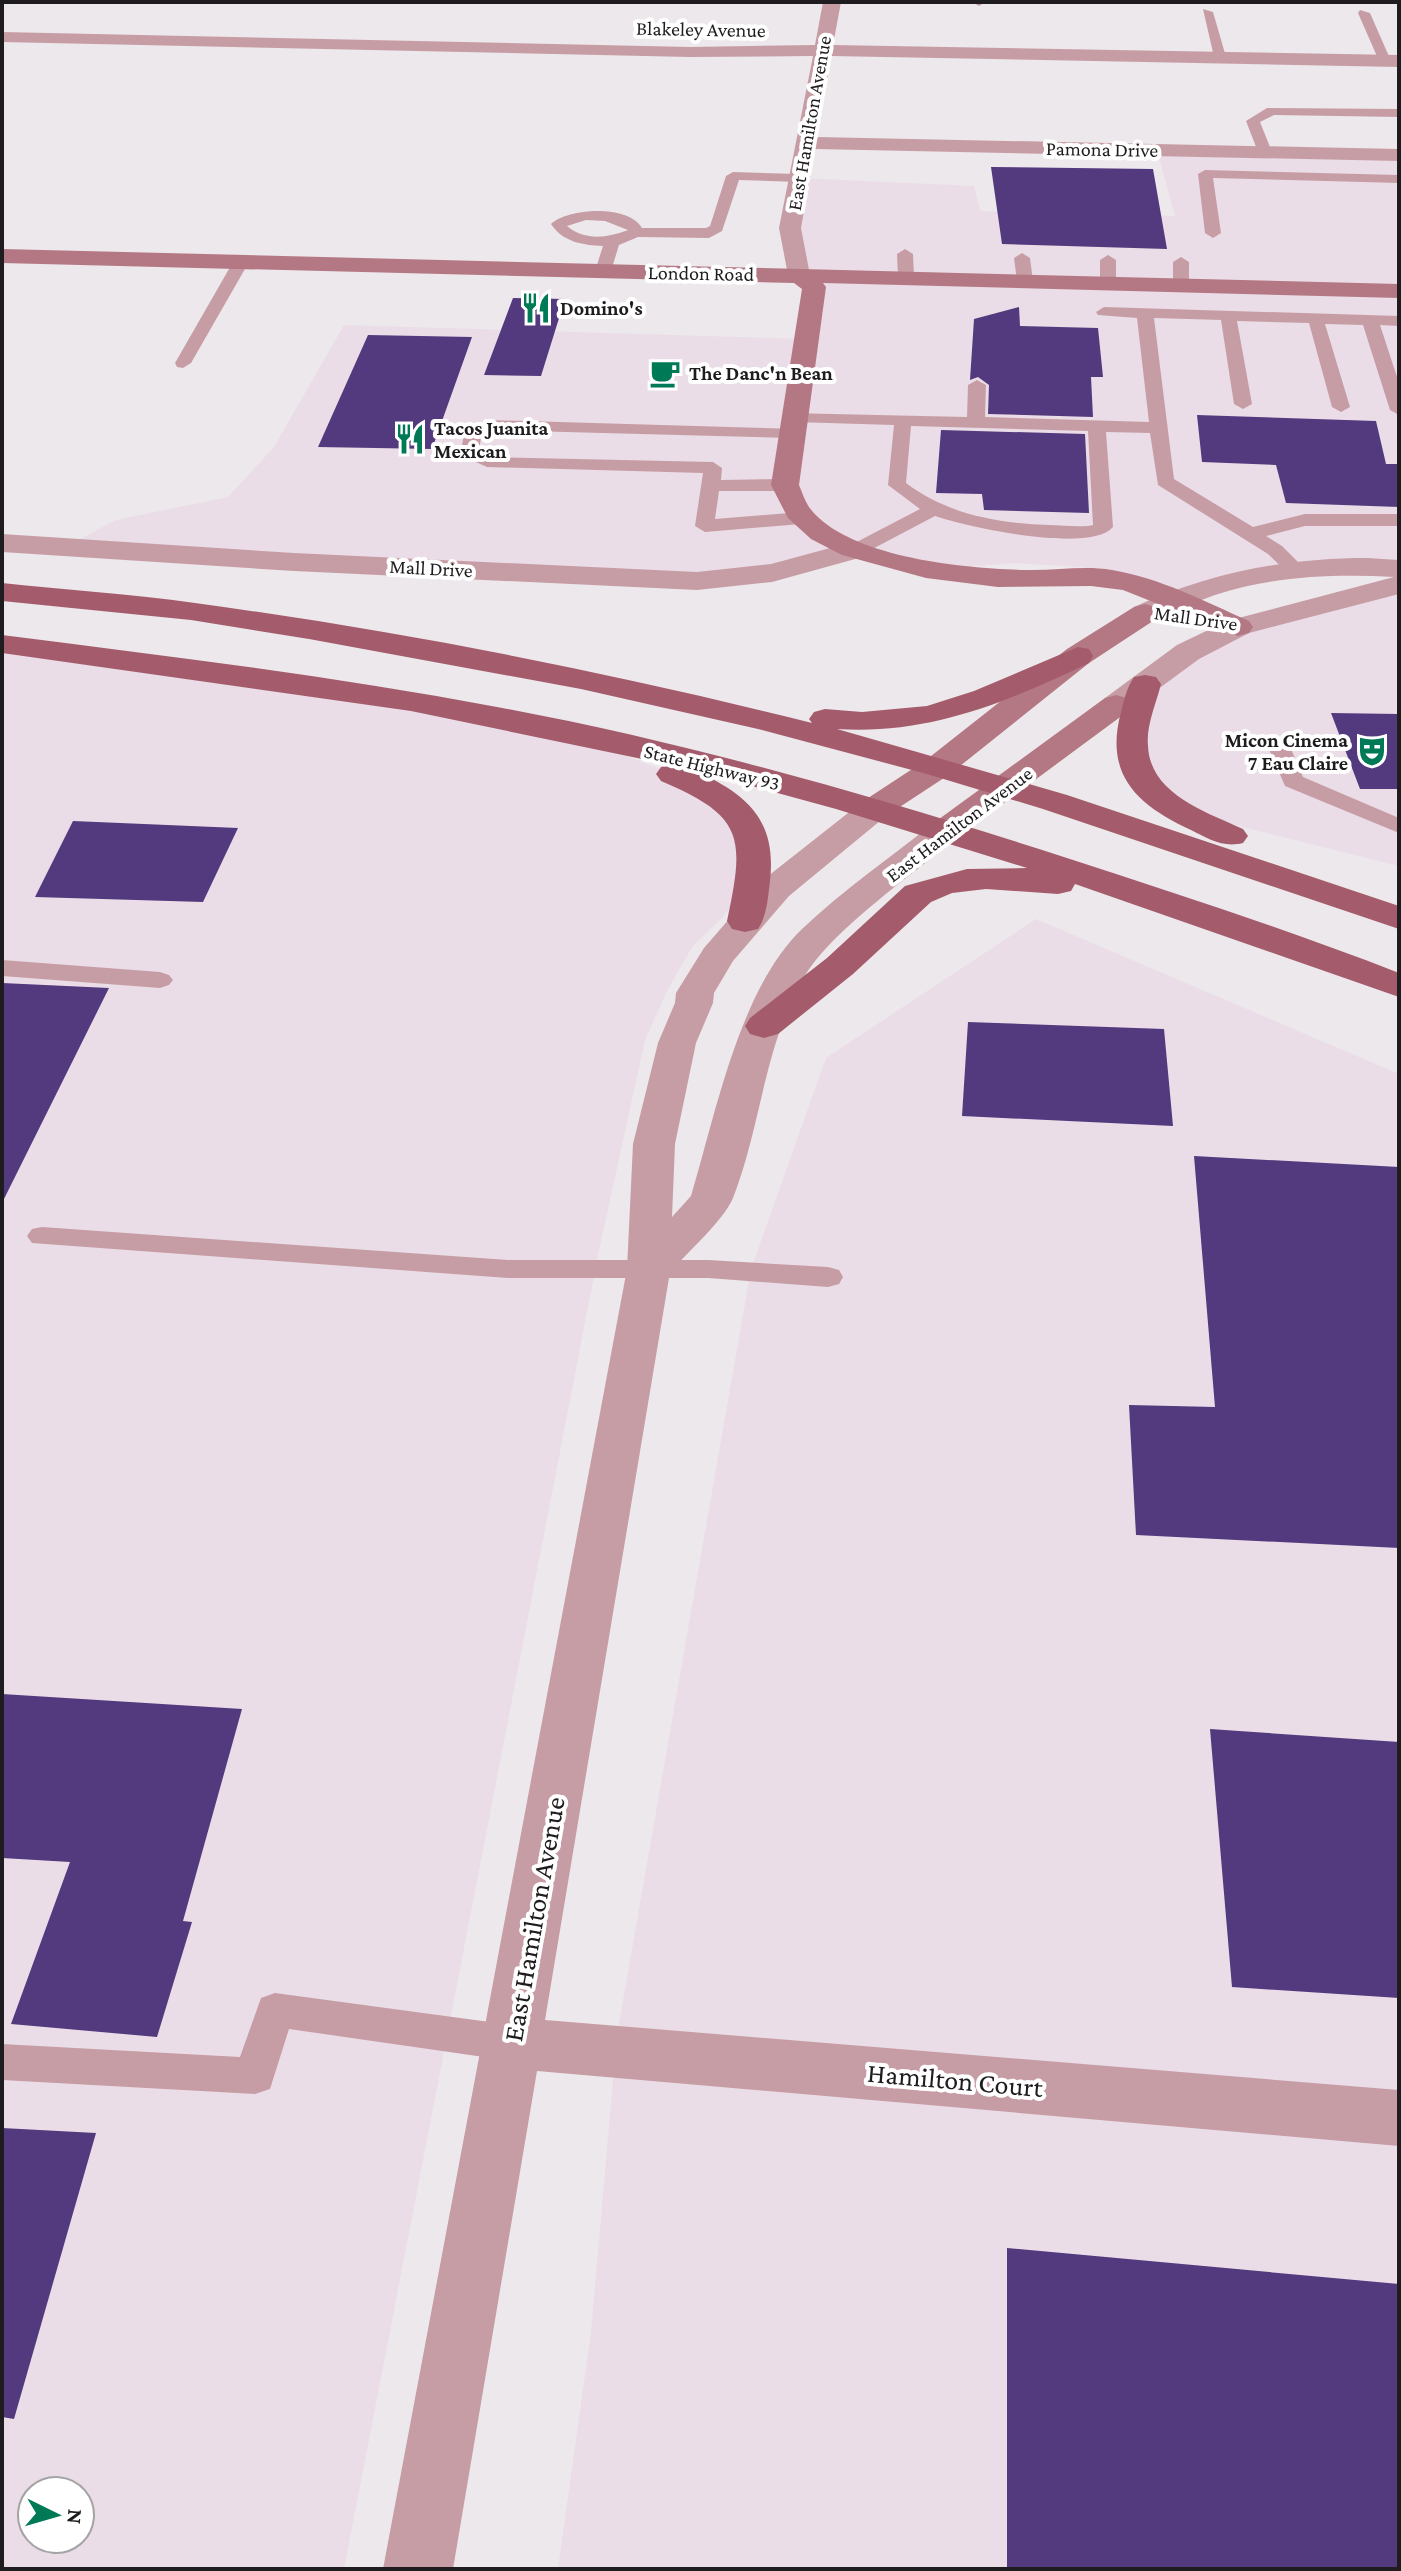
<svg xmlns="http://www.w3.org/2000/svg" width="1401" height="2571" viewBox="0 0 1401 2571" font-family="'Crimson Pro',serif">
<rect width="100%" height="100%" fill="#ede8ec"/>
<path fill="#eadde7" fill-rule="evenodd" d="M 1157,150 L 1399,155 L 1399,569 L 1347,566 L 1188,593 L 1142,577 L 1081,567 L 1013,563 L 936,570 L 856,550 L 734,579 L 65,547 L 116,520 L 228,497 L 274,447 L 344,325 L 806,339 L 814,288 L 799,275 L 798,178 L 974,186 L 980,211 L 1175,216 Z
M 1399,585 L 1399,866 L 1179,811 L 1153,792 L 1135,724 L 1145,684 L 1188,652 Z
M 2,644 L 562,731 L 699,784 L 718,795 L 755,875 L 723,917 L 692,947 L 668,989 L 645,1040 L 598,1255 L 344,2569 L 2,2569 ZM 32,2491 L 80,2491 L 80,2539 L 32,2539 Z
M 1036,919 L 1399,1074 L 1399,2569 L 558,2569 L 591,2332 L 617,2035 L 751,1269 L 826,1058 Z"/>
<path fill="#53397d" d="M 991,167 L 1153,169 L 1167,249 L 1002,244 Z
M 513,298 L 565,299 L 541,376 L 484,375 Z
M 1019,307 L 1020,326 L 1098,328 L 1103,377 L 1091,377 L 1093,417 L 988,414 L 989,385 L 978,377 L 970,380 L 974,319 Z
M 368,335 L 472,337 L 432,449 L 318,447 Z
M 1197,415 L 1376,421 L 1386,464 L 1399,464 L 1399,507 L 1286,503 L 1276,465 L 1202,462 Z
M 941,430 L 1085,434 L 1089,513 L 984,510 L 982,494 L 936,493 Z
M 1331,713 L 1399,714 L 1399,789 L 1360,789 Z
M 73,821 L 238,828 L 203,902 L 35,897 Z
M 2,983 L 109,988 L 2,1203 Z
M 968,1022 L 1164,1029 L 1173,1126 L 962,1116 Z
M 1194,1156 L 1399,1167 L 1399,1548 L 1136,1535 L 1129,1405 L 1215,1407 Z
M 2,1694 L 242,1709 L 183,1921 L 192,1922 L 157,2037 L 11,2024 L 70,1862 L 2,1858 Z
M 1210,1729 L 1399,1742 L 1399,1998 L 1232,1987 Z
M 2,2128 L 96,2133 L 14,2419 L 2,2417 Z
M 1007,2248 L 1399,2284 L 1399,2569 L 1007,2569 Z"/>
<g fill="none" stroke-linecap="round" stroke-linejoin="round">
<path fill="#c79da5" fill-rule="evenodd" d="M 972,2 L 985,2 L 979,6 Z
M 1203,9 L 1213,12 L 1226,57 L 1224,60 L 1214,57 Z
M 1360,10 L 1370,13 L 1391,61 L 1389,64 L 1379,61 L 1358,13 Z
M 1267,108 L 1399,109 L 1399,117 L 1274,115 L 1260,122 L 1272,152 L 1265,156 L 1258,152 L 1246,121 Z
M 1205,170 L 1399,175 L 1399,183 L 1213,178 L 1221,233 L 1213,238 L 1205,233 L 1198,174 Z
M 733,172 L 798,174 L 805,178 L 798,182 L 739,180 L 722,231 L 709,238 L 638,237 L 619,245 L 611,271 L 603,276 L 595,271 L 603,246 C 582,245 563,242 551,224 C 568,208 628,204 642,228 L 706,228 L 710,226 L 726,176 ZM 605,221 L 628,230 C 607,238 585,241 567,226 L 586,220 Z
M 905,249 L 913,254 L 914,277 L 906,282 L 898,277 L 897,254 Z
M 1022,253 L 1030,258 L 1033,281 L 1025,286 L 1017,281 L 1014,258 Z
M 1108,255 L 1116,260 L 1116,283 L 1108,288 L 1100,283 L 1100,260 Z
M 241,257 L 249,262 L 191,363 L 183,368 L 177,367 L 175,363 L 233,262 Z
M 1181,257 L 1189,262 L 1189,285 L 1181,290 L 1173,285 L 1173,262 Z
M 1104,307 L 1399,316 L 1399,326 L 1380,325 L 1399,383 L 1399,415 L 1390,410 L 1363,325 L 1325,324 L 1350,407 L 1341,412 L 1332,407 L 1309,323 L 1237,321 L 1252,404 L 1243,409 L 1234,404 L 1221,320 L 1154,318 L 1174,479 L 1253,527 L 1305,514 L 1399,514 L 1399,526 L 1305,526 L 1266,536 L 1282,546 L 1306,570 L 1303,574 L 1289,574 L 1268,554 L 1158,485 L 1150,433 L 1106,432 L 1113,527 C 1090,554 967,527 935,516 L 863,554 L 849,554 L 846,550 L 849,546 L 920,509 L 888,485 L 894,425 L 794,422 L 788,421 L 785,417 L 788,413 L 967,417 L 968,385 L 977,380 L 986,385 L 985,417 L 1149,422 L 1137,318 L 1098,315 L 1096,312 ZM 911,426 L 1088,431 L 1093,525 C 1080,528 1064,525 1049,525 C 997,523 949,515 906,483 Z
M 488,420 L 798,429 L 801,433 L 798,437 L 792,438 L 492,430 L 481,437 L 479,452 L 489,457 L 713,462 L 722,468 L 721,480 L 785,479 L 794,485 L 785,491 L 719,491 L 715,519 L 801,512 L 811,518 L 801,524 L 705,532 L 695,526 L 703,473 L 487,467 L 460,455 L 464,435 Z
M 1280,742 L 1291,749 L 1303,777 L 1399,818 L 1399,833 L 1285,786 L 1269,749 Z
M 2,960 L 160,972 L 169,975 L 173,980 L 169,985 L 160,988 L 2,976 Z
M 42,1227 L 508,1260 L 708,1260 L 828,1267 L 839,1270 L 843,1277 L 839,1284 L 828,1287 L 708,1278 L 508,1278 L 32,1243 L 27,1236 L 32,1229 Z
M 275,1993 L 512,2025 L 526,2030 L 532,2043 L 526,2056 L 512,2061 L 289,2029 L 270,2089 L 255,2094 L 2,2080 L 2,2044 L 240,2057 L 261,1998 Z"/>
<path fill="#c79da5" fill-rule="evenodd" d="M 823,2 L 841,2 L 833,45 L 1399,55 L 1399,67 L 831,56 L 817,137 L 1399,149 L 1399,161 L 815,149 L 801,228 L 810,275 L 807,280 L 791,280 L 788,275 L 779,228 L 813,56 L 690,57 L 2,42 L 2,32 L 690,47 L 815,45 Z
M 2,534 L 294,553 L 697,572 L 771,564 L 856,541 L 866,544 L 870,550 L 866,556 L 772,582 L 697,590 L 294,571 L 2,552 Z
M 1367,558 L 1399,560 L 1399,594 L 1249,633 L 1199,659 L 1127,712 L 1116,715 L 1105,712 L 1100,705 L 1105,698 L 1177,645 L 1227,621 L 1394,577 C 1334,574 1272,576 1215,595 C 1191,603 1169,616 1145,622 L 1134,619 L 1130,613 L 1134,607 C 1209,573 1285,558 1367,558 Z
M 874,799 L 886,802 L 891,809 L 886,816 L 789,896 L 733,961 L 714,993 L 713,1003 L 696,1043 L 675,1144 L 672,1217 L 691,1196 C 716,1113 739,990 802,929 C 843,890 891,857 935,822 L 947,819 L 959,822 L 964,829 L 959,836 C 914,874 831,930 803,979 C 764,1046 761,1127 733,1198 C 723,1221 688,1252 670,1272 L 545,2020 L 1399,2090 L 1399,2146 L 537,2071 L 453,2569 L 383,2569 L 627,1269 L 633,1144 L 658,1043 L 675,1003 L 676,993 L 704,948 L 763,880 L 862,802 Z"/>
<path fill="#b47884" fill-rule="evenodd" d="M 2,249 L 1399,284 L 1399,298 L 823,283 L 826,287 L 799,485 C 802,492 805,501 809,507 C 846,558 968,569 1026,570 C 1055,571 1083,565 1112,570 C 1160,578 1204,601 1249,621 L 1253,627 L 1249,633 L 1238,636 L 1123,590 L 1091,586 L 998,587 L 926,578 L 842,555 L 811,539 L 788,518 L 771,485 L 802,289 L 794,283 L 2,263 Z
M 1145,604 L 1156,607 L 1160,613 L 1156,619 L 1089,663 L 950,774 L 886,816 L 874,819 L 862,816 L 857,809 L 862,802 L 926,760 L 1067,649 L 1134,607 Z
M 1116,695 L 1127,698 L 1132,705 L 1127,712 L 959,836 L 947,839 L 935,836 L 930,829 L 935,822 L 1105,698 Z"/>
<path fill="#a45c6c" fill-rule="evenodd" d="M 2,583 C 66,590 131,594 195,603 C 402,631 609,672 812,723 L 809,719 L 814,712 L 825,709 L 862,712 L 927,706 L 974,691 L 1078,647 L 1089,649 L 1093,656 L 1089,663 C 1007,702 929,735 837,729 L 1067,795 L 1399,906 L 1399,929 L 1043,809 L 927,774 L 758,729 L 581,689 L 309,639 L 191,620 L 2,601 Z
M 2,635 C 167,656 333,676 497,707 C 691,743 882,798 1070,859 C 1181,895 1291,931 1399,973 L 1399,997 L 1075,884 L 1071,891 L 1058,894 L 986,889 L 952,893 L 931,902 L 853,974 L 778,1034 L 764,1038 L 750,1034 L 745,1026 L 750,1018 L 827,958 L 905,886 L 967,869 L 1027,868 L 836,809 L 693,770 C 746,793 777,819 770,881 C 768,897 767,916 758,929 L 745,932 L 732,929 L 727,921 C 745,837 744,816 661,781 L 656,774 L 661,767 L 671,765 L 411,711 L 2,653 Z
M 1145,675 L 1156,677 L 1161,684 C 1156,704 1146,726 1148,746 C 1150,794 1206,812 1243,829 L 1248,836 L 1243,843 C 1223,848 1209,839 1191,830 C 1137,805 1104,775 1121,712 C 1124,700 1127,687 1134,677 Z"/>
</g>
<defs>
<g id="restaurant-bare" transform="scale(2.4)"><path d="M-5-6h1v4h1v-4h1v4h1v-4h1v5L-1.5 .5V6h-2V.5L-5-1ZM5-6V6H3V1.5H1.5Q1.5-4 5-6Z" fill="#007956" stroke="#fff" stroke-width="2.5" paint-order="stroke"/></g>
<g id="cafe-bare" transform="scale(2.4)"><path d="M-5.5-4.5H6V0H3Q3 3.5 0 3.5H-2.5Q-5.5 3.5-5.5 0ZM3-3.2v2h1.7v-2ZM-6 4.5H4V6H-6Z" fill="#007956" stroke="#fff" stroke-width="2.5" paint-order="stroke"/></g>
<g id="theatre-bare" transform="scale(2.4)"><path d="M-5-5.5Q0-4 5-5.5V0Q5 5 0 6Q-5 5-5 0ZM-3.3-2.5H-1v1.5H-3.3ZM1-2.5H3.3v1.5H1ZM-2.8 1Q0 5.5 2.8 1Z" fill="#007956" stroke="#fff" stroke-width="2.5" paint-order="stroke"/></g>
</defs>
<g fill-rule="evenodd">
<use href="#restaurant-bare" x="536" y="308"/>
<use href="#cafe-bare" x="665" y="373"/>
<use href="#restaurant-bare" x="410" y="439"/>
<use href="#theatre-bare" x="1372" y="751"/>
</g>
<g text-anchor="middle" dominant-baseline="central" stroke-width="8" stroke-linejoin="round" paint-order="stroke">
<g font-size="20" fill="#1e1c1e" stroke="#fff">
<text transform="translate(701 29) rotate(1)">Blakeley Avenue</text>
<text transform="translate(809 123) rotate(-80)">East Hamilton Avenue</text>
<text transform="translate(1102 149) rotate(1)">Pamona Drive</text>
<text transform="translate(701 273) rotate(1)">London Road</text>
<text transform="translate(431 568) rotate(3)">Mall Drive</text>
<text transform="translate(1196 618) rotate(8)">Mall Drive</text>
<text transform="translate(712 767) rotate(14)">State Highway 93</text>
<text transform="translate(959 824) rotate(-37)">East Hamilton Avenue</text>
</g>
<g font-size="20" font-weight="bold" fill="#1e1c1e" stroke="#fff" text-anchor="start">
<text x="560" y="308">Domino's</text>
<text x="689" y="373">The Danc'n Bean</text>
<text x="434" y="428">Tacos Juanita<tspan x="434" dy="23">Mexican</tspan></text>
<text x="1348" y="740" text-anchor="end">Micon Cinema<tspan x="1348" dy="23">7 Eau Claire</tspan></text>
</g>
<g font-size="28" fill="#1e1c1e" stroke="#fff">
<text transform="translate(534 1919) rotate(-80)">East Hamilton Avenue</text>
<text transform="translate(955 2080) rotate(5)">Hamilton Court</text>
</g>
</g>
<rect width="1401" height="2571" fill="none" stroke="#1e1c1e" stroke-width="8"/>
<g transform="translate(56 2515) rotate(95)"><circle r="38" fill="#ffffff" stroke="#a5a4a5" stroke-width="2"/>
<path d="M0-6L14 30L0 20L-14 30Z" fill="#007956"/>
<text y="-12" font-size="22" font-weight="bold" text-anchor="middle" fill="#1e1c1e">N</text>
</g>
</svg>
